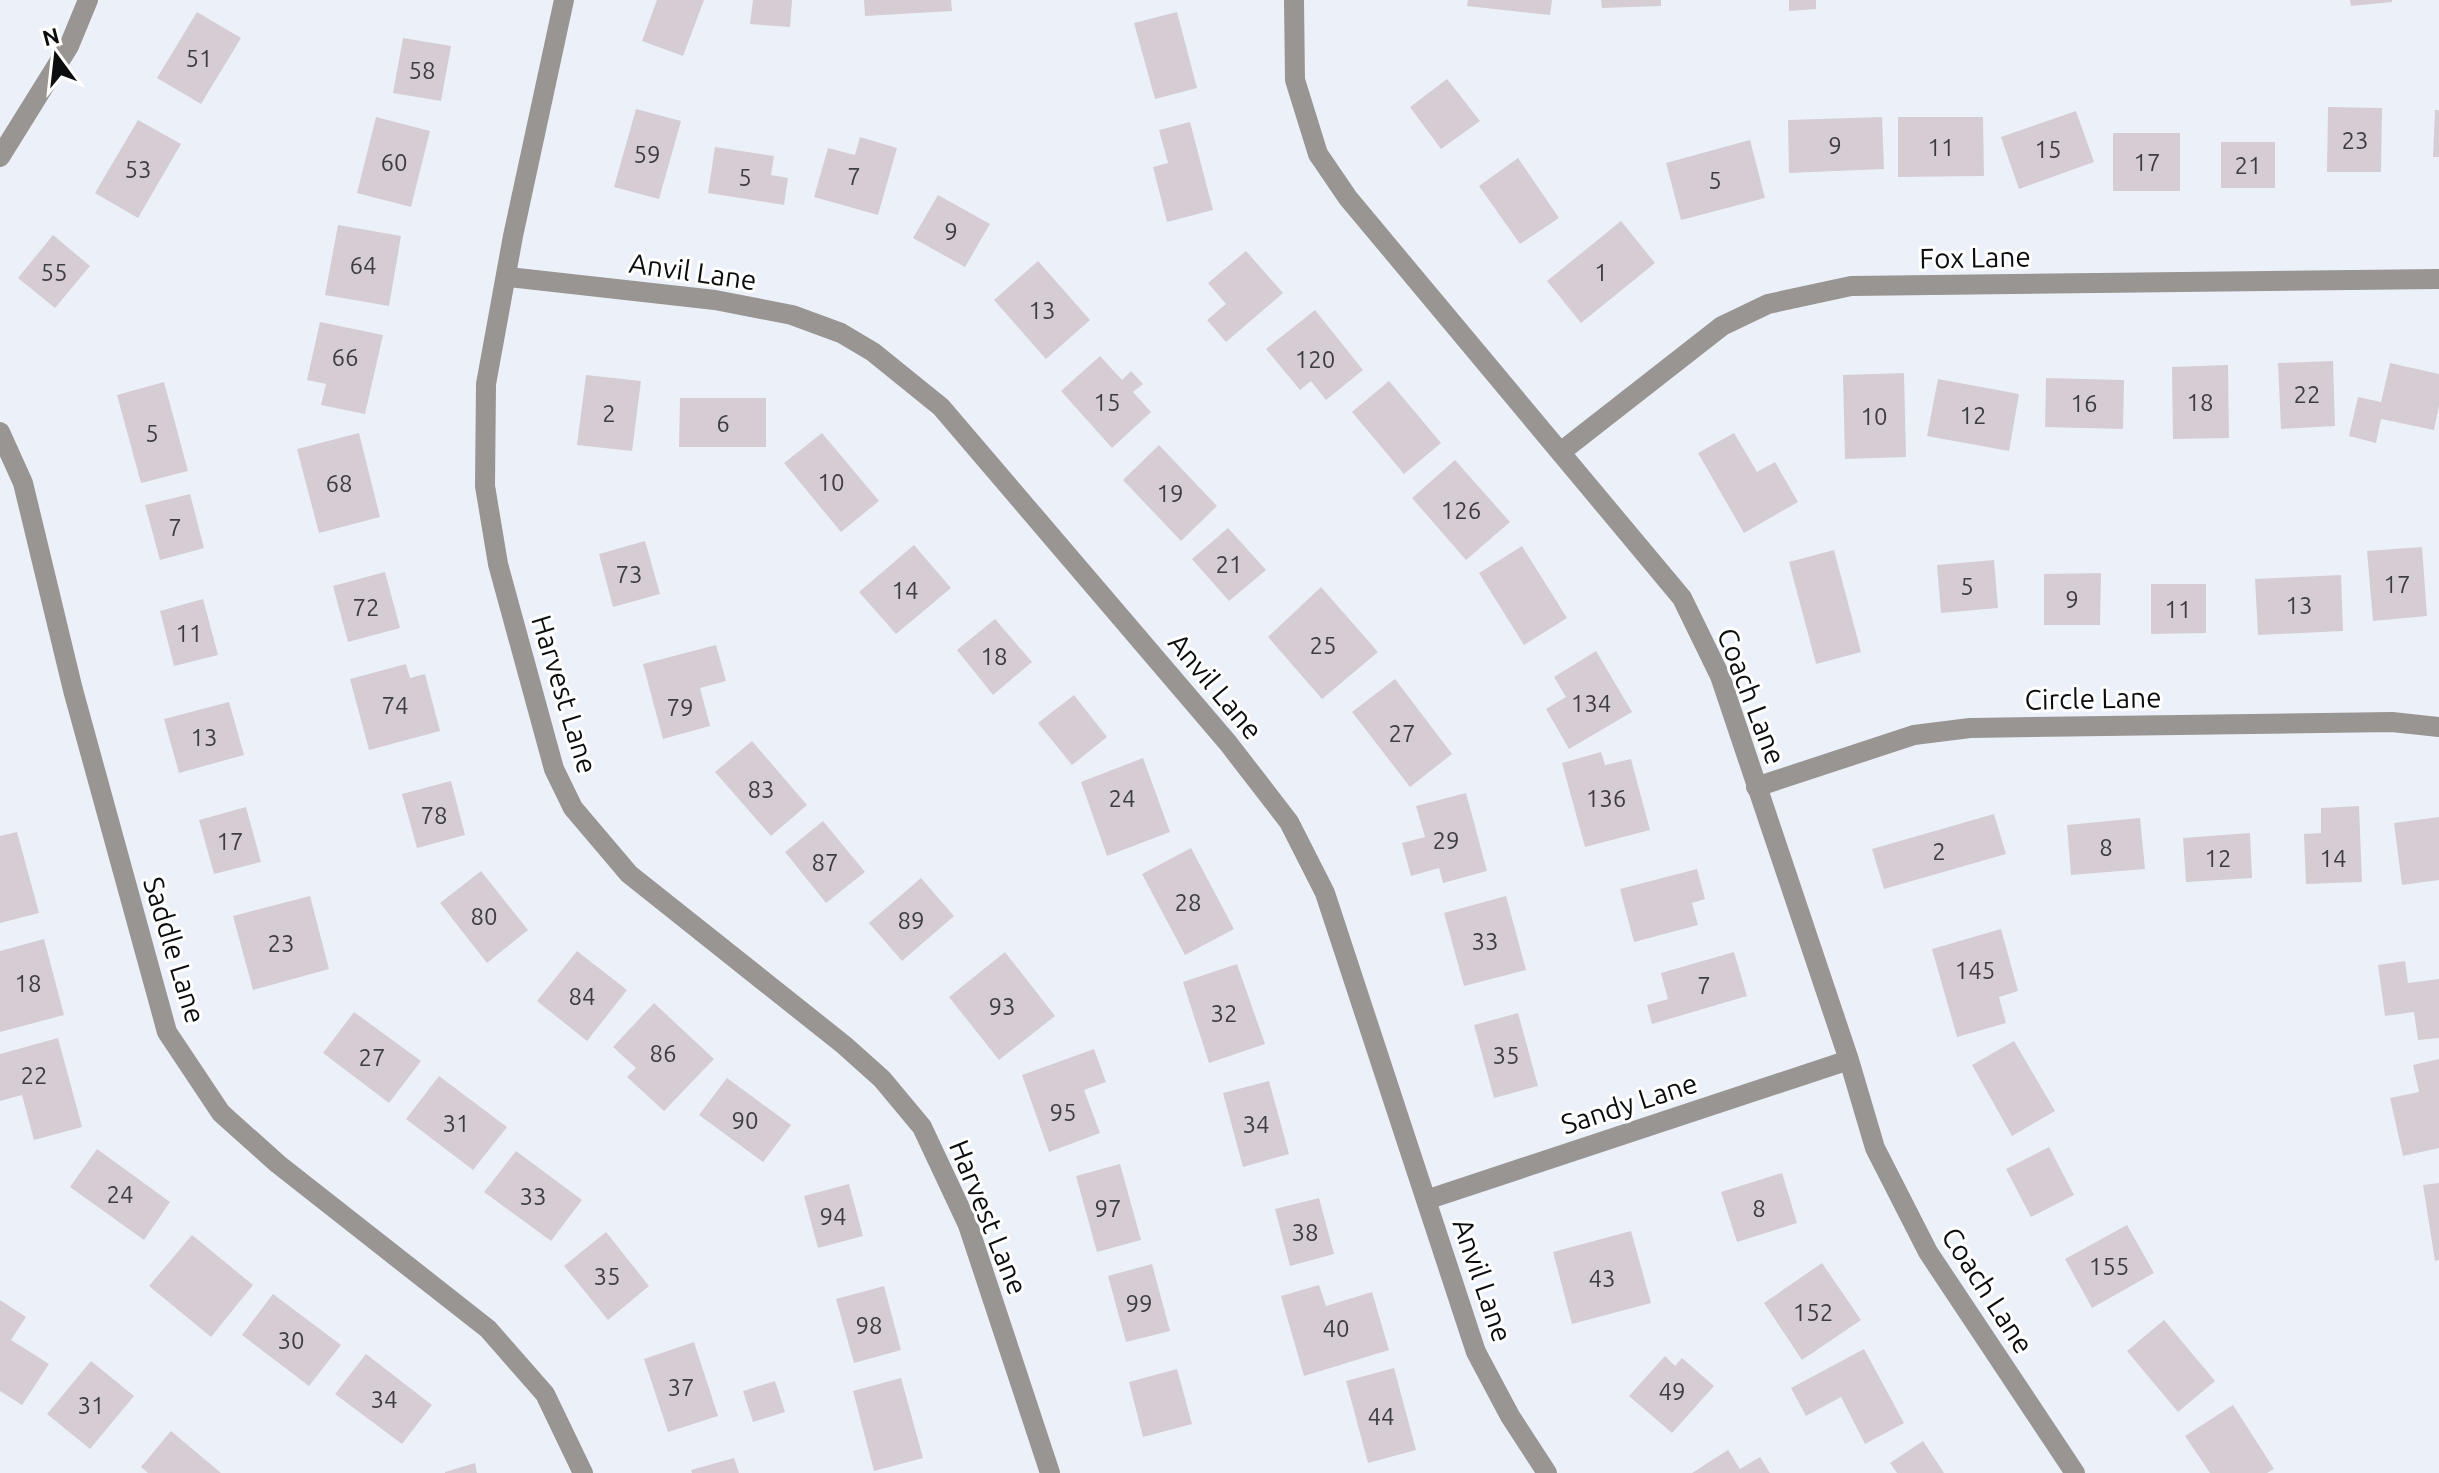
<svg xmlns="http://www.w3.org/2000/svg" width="2439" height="1473" viewBox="0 0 2439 1473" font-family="Ubuntu,sans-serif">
<rect width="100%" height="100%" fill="#ecf1f9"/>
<path fill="#d5cdd3" d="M 657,0 L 704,0 L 683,56 L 642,41 Z
M 753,0 L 792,0 L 790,27 L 750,24 Z
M 864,0 L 951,0 L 952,11 L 865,16 Z
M 1468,0 L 1552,0 L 1550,15 L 1467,6 Z
M 1601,0 L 1661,0 L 1661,6 L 1602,8 Z
M 1789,0 L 1816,0 L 1816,9 L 1789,11 Z
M 2350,0 L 2392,0 L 2392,2 L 2351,6 Z
M 197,12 L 241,38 L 201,104 L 157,78 Z
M 1177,12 L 1197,88 L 1155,99 L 1134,23 Z
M 403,38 L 451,46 L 441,101 L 393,93 Z
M 1447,79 L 1480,121 L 1441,149 L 1410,107 Z
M 2328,107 L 2382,108 L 2381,172 L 2327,172 Z
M 636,109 L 681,121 L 659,199 L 614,187 Z
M 2435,110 L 2439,110 L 2439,157 L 2433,157 Z
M 2076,111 L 2094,162 L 2019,189 L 2001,137 Z
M 376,117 L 430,131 L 411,207 L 357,193 Z
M 1882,117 L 1884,169 L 1789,173 L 1788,120 Z
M 1898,117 L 1983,117 L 1984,176 L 1898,177 Z
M 138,120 L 181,144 L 138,218 L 95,193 Z
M 1190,122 L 1213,210 L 1167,222 L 1153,167 L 1168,163 L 1159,130 Z
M 2113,133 L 2180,133 L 2180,191 L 2113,191 Z
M 860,137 L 897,148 L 878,215 L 814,197 L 828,148 L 855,155 Z
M 1750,140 L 1765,198 L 1681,220 L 1666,163 Z
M 2221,142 L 2275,142 L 2275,188 L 2221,188 Z
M 715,147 L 774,156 L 771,175 L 788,178 L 784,205 L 708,193 Z
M 1518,158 L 1559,218 L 1520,244 L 1479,186 Z
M 938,195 L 990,224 L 965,267 L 913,238 Z
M 1621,221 L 1655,263 L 1581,323 L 1547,281 Z
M 338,225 L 401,236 L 389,306 L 325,295 Z
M 53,235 L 90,266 L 55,308 L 18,278 Z
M 1246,251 L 1283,293 L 1226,342 L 1207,320 L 1226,304 L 1208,283 Z
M 1038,261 L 1090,320 L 1046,359 L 994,300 Z
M 1315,310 L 1363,370 L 1326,400 L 1311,381 L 1300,390 L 1266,349 Z
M 320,322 L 383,335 L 365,414 L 321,405 L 326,384 L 307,380 Z
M 1100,356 L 1122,380 L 1131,371 L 1143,384 L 1133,392 L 1151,412 L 1112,448 L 1061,391 Z
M 2333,361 L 2335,426 L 2281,429 L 2278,363 Z
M 2390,363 L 2439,374 L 2439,406 L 2434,430 L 2381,419 L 2376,443 L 2349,436 L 2358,397 L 2381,402 Z
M 2228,365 L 2229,438 L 2173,439 L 2172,367 Z
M 1904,373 L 1906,457 L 1845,459 L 1843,375 Z
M 586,375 L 641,381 L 632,451 L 577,445 Z
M 2046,378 L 2124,380 L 2123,429 L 2045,427 Z
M 1938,379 L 2019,394 L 2009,451 L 1927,436 Z
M 1389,381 L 1441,443 L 1404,474 L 1352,412 Z
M 164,382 L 188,471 L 141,483 L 117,395 Z
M 680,398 L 766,398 L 766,447 L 679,447 Z
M 359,433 L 380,517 L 319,533 L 297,449 Z
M 822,433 L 879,501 L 841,532 L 784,463 Z
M 1734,433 L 1757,472 L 1775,462 L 1798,502 L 1744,533 L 1698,453 Z
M 1159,445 L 1217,506 L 1181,541 L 1123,480 Z
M 1455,460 L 1510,522 L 1466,560 L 1412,498 Z
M 190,494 L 204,548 L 160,560 L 145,505 Z
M 1228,528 L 1266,570 L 1229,601 L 1192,559 Z
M 645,541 L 660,594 L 613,607 L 599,554 Z
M 914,545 L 951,588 L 896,634 L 859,592 Z
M 1522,546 L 1567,618 L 1524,645 L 1479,573 Z
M 2422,547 L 2427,616 L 2373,621 L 2367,551 Z
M 1834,550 L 1861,652 L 1816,664 L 1789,562 Z
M 1994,560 L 1998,608 L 1941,613 L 1937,565 Z
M 385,572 L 400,628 L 348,642 L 333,586 Z
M 2101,573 L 2100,625 L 2044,625 L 2044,574 Z
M 2341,575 L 2343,631 L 2258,635 L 2255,579 Z
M 2151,584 L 2206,584 L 2206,633 L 2151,634 Z
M 1321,587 L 1378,652 L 1322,699 L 1268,637 Z
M 203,599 L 218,655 L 174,666 L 160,611 Z
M 995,619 L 1032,662 L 993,695 L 957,650 Z
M 716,645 L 726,681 L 700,688 L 710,726 L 663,739 L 643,664 Z
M 1596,651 L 1632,712 L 1569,749 L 1546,709 L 1566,697 L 1554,677 Z
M 406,664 L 410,678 L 425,674 L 440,731 L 369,750 L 350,679 Z
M 1395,679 L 1452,754 L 1410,787 L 1352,712 Z
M 1074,695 L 1107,737 L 1072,765 L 1038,723 Z
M 229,702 L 244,755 L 179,773 L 164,719 Z
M 752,741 L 807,805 L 771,836 L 715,772 Z
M 1601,752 L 1605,765 L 1631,759 L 1650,830 L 1585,847 L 1562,763 Z
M 1143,758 L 1170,832 L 1107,856 L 1081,782 Z
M 451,781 L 465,835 L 417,848 L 402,794 Z
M 1466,793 L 1487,871 L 1443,883 L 1439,868 L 1411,876 L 1402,843 L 1425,837 L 1416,806 Z
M 2359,806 L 2362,882 L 2306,884 L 2304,834 L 2321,833 L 2321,808 Z
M 246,807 L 261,862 L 214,874 L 199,820 Z
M 1994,814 L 2006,854 L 1884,889 L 1872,849 Z
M 2439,817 L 2439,880 L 2402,885 L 2394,823 Z
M 2140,818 L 2145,869 L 2071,875 L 2067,825 Z
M 823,821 L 865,872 L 826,903 L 785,852 Z
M 17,832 L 39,913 L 0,923 L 0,836 Z
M 2250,833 L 2252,878 L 2186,882 L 2183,838 Z
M 1191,848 L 1234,929 L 1185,955 L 1142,874 Z
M 1697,869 L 1705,899 L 1692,903 L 1698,925 L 1634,942 L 1620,889 Z
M 481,871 L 528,930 L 487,963 L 440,903 Z
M 921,878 L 954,916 L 902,961 L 869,923 Z
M 310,896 L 329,969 L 253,990 L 233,916 Z
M 1506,896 L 1526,970 L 1464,986 L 1444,913 Z
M 2001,929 L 2018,991 L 1999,997 L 2006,1023 L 1957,1037 L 1932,949 Z
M 44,939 L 64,1015 L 0,1032 L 0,951 Z
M 577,951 L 627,990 L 587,1041 L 537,1001 Z
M 1005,952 L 1055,1016 L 999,1060 L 949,997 Z
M 1734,952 L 1747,996 L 1652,1024 L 1647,1005 L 1668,999 L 1661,973 Z
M 2405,961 L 2408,983 L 2439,979 L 2439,1038 L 2418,1040 L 2414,1012 L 2385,1016 L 2378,965 Z
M 1237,964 L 1265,1044 L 1209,1063 L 1183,982 Z
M 654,1003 L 714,1059 L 664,1111 L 627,1077 L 636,1068 L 613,1047 Z
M 354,1012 L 421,1061 L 389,1103 L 323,1053 Z
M 1518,1013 L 1538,1086 L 1494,1098 L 1474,1025 Z
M 58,1038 L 82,1127 L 34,1140 L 22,1095 L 0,1101 L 0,1054 Z
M 2014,1041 L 2055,1111 L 2012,1136 L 1972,1065 Z
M 1094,1049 L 1106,1082 L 1084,1090 L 1100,1133 L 1049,1152 L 1022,1075 Z
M 2439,1059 L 2439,1148 L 2403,1156 L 2390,1098 L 2419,1092 L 2413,1065 Z
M 439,1076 L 507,1127 L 473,1170 L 406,1119 Z
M 727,1078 L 791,1125 L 763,1162 L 699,1115 Z
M 1269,1081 L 1289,1154 L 1243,1167 L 1223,1093 Z
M 2049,1147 L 2074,1195 L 2031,1217 L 2006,1169 Z
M 97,1149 L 170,1202 L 144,1240 L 70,1187 Z
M 516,1151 L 582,1200 L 551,1241 L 484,1192 Z
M 1120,1164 L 1141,1240 L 1097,1252 L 1076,1176 Z
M 1782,1173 L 1797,1223 L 1737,1242 L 1721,1192 Z
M 2439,1183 L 2439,1260 L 2435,1261 L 2423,1185 Z
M 849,1184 L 863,1236 L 818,1248 L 804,1196 Z
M 1319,1198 L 1334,1254 L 1290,1266 L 1275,1209 Z
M 2127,1225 L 2154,1273 L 2092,1308 L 2065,1259 Z
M 1631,1231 L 1651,1303 L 1572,1324 L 1553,1252 Z
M 606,1232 L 649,1286 L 608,1320 L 564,1266 Z
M 192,1235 L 253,1285 L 211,1337 L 149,1286 Z
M 1822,1263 L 1861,1320 L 1802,1360 L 1764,1303 Z
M 1152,1264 L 1170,1331 L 1126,1342 L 1108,1276 Z
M 1319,1285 L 1326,1306 L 1372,1292 L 1389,1350 L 1304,1376 L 1281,1296 Z
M 884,1286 L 901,1350 L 854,1363 L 836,1299 Z
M 273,1294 L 341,1345 L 309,1386 L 242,1335 Z
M 0,1300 L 26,1317 L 11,1340 L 49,1364 L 22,1405 L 0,1391 Z
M 2164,1320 L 2215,1381 L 2178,1412 L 2127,1351 Z
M 694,1342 L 718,1416 L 668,1432 L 644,1359 Z
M 1864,1349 L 1904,1423 L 1865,1444 L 1841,1397 L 1806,1416 L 1791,1388 Z
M 366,1354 L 432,1405 L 402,1444 L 335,1394 Z
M 1665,1356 L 1675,1366 L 1682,1358 L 1714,1386 L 1672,1433 L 1629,1396 Z
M 91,1361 L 134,1396 L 90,1449 L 47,1414 Z
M 1394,1368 L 1416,1450 L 1368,1463 L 1346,1381 Z
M 1177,1369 L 1192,1424 L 1143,1437 L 1129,1382 Z
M 901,1378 L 923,1458 L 874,1471 L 853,1391 Z
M 775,1381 L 785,1412 L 753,1422 L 743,1391 Z
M 2233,1405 L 2274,1469 L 2267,1473 L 2210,1473 L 2185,1436 Z
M 171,1431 L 221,1473 L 148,1473 L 141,1467 Z
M 1923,1441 L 1944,1473 L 1897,1473 L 1890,1463 Z
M 1728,1450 L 1740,1469 L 1760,1457 L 1770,1473 L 1692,1473 Z
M 734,1458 L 739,1473 L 692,1473 L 691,1470 Z
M 475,1463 L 477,1473 L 445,1473 L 445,1472 Z"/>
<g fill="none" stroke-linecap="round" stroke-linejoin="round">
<path stroke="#989593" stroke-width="20" d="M 564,0 L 513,236 L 486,384 L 485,486 L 498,564 L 554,769 L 573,808 L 629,874 L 844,1045 L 882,1079 L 922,1127 L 968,1225 L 1050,1473
M 1294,0 L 1295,80 L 1318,154 L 1348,198 L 1682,598 L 1720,676 L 1849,1060 L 1875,1148 L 1928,1252 L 2075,1473
M 0,157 L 69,46 L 88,0
M 508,277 L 715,300 L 792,315 L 841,333 L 873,352 L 941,407 L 1228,743 L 1289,822 L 1325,893 L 1476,1352 L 1510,1416 L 1547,1473
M 0,432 L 23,483 L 73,690 L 167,1032 L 221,1113 L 278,1164 L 488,1329 L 545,1394 L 583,1473
M 1562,451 L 1722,326 L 1768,304 L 1851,286 L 2439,279
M 1756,787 L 1914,735 L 1970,728 L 2392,722 L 2439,727
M 1426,1200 L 1849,1060"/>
</g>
<g text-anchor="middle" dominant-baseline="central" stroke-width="6" stroke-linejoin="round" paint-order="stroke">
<g font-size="24" fill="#3e3d40">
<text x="199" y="58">51</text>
<text x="422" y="70">58</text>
<text x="2355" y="140">23</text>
<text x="1835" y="145">9</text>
<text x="1941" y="147">11</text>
<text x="2048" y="149">15</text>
<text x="647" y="154">59</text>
<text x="394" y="162">60</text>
<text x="2147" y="162">17</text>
<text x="2248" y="165">21</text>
<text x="138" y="169">53</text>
<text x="854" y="176">7</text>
<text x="745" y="177">5</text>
<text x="1715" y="180">5</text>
<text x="951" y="231">9</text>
<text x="363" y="265">64</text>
<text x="54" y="272">55</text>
<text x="1601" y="272">1</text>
<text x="1042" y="310">13</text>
<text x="345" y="357">66</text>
<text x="1315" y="359">120</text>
<text x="2307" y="394">22</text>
<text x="1107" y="402">15</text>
<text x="2200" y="402">18</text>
<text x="2084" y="403">16</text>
<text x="609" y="413">2</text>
<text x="1973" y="415">12</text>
<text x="1874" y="416">10</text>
<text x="723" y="423">6</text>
<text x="152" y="433">5</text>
<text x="831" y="482">10</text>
<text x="339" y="483">68</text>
<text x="1170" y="493">19</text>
<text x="1461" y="510">126</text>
<text x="175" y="527">7</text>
<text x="1229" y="564">21</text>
<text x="629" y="574">73</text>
<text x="2397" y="584">17</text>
<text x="1967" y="586">5</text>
<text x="905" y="590">14</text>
<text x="2072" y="599">9</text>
<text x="2299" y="605">13</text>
<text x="366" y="607">72</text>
<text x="2178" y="609">11</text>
<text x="189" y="633">11</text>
<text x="1323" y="645">25</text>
<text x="994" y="656">18</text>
<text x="1591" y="703">134</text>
<text x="395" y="705">74</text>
<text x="680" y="707">79</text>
<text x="1402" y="733">27</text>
<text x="204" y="737">13</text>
<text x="761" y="789">83</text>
<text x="1122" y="798">24</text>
<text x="1606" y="798">136</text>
<text x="434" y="815">78</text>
<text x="1446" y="840">29</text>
<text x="230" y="841">17</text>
<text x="2106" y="847">8</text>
<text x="1939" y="851">2</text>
<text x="2218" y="858">12</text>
<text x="2333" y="858">14</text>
<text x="825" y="862">87</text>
<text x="1188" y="902">28</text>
<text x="484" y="916">80</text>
<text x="911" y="920">89</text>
<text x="1485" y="941">33</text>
<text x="281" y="943">23</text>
<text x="1975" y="970">145</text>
<text x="28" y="983">18</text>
<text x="1704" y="985">7</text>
<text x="582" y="996">84</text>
<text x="1002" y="1006">93</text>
<text x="1224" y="1013">32</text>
<text x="663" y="1053">86</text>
<text x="1506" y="1055">35</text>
<text x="372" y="1057">27</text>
<text x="34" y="1075">22</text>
<text x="1063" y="1112">95</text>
<text x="745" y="1120">90</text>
<text x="456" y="1123">31</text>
<text x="1256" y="1124">34</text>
<text x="120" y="1194">24</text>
<text x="533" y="1196">33</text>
<text x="1108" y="1208">97</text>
<text x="1759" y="1208">8</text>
<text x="833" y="1216">94</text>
<text x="1305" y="1232">38</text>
<text x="2109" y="1266">155</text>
<text x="607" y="1276">35</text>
<text x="1602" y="1278">43</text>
<text x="1139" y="1303">99</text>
<text x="1813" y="1312">152</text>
<text x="869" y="1325">98</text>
<text x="1336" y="1328">40</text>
<text x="291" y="1340">30</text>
<text x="681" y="1387">37</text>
<text x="1672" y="1391">49</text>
<text x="384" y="1399">34</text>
<text x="91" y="1405">31</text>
<text x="1381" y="1416">44</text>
</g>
<g font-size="28" fill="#0b0d0f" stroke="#fff">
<text transform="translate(1975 257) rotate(-1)">Fox Lane</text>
<text transform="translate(693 271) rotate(8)">Anvil Lane</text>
<text transform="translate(1216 686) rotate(50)">Anvil Lane</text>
<text transform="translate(565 694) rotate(73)">Harvest Lane</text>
<text transform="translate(1752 696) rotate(69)">Coach Lane</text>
<text transform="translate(2093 698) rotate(-1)">Circle Lane</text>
<text transform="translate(175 950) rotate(73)">Saddle Lane</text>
<text transform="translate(1629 1103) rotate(-18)">Sandy Lane</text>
<text transform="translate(989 1217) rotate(68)">Harvest Lane</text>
<text transform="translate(1483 1280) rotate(71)">Anvil Lane</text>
<text transform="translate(1988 1290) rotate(57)">Coach Lane</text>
</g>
</g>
<g transform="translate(56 56) rotate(345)" stroke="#ffffff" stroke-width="6" paint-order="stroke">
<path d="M0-6L14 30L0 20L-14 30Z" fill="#0b0d0f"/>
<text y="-12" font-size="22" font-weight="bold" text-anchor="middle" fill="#0b0d0f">N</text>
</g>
</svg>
